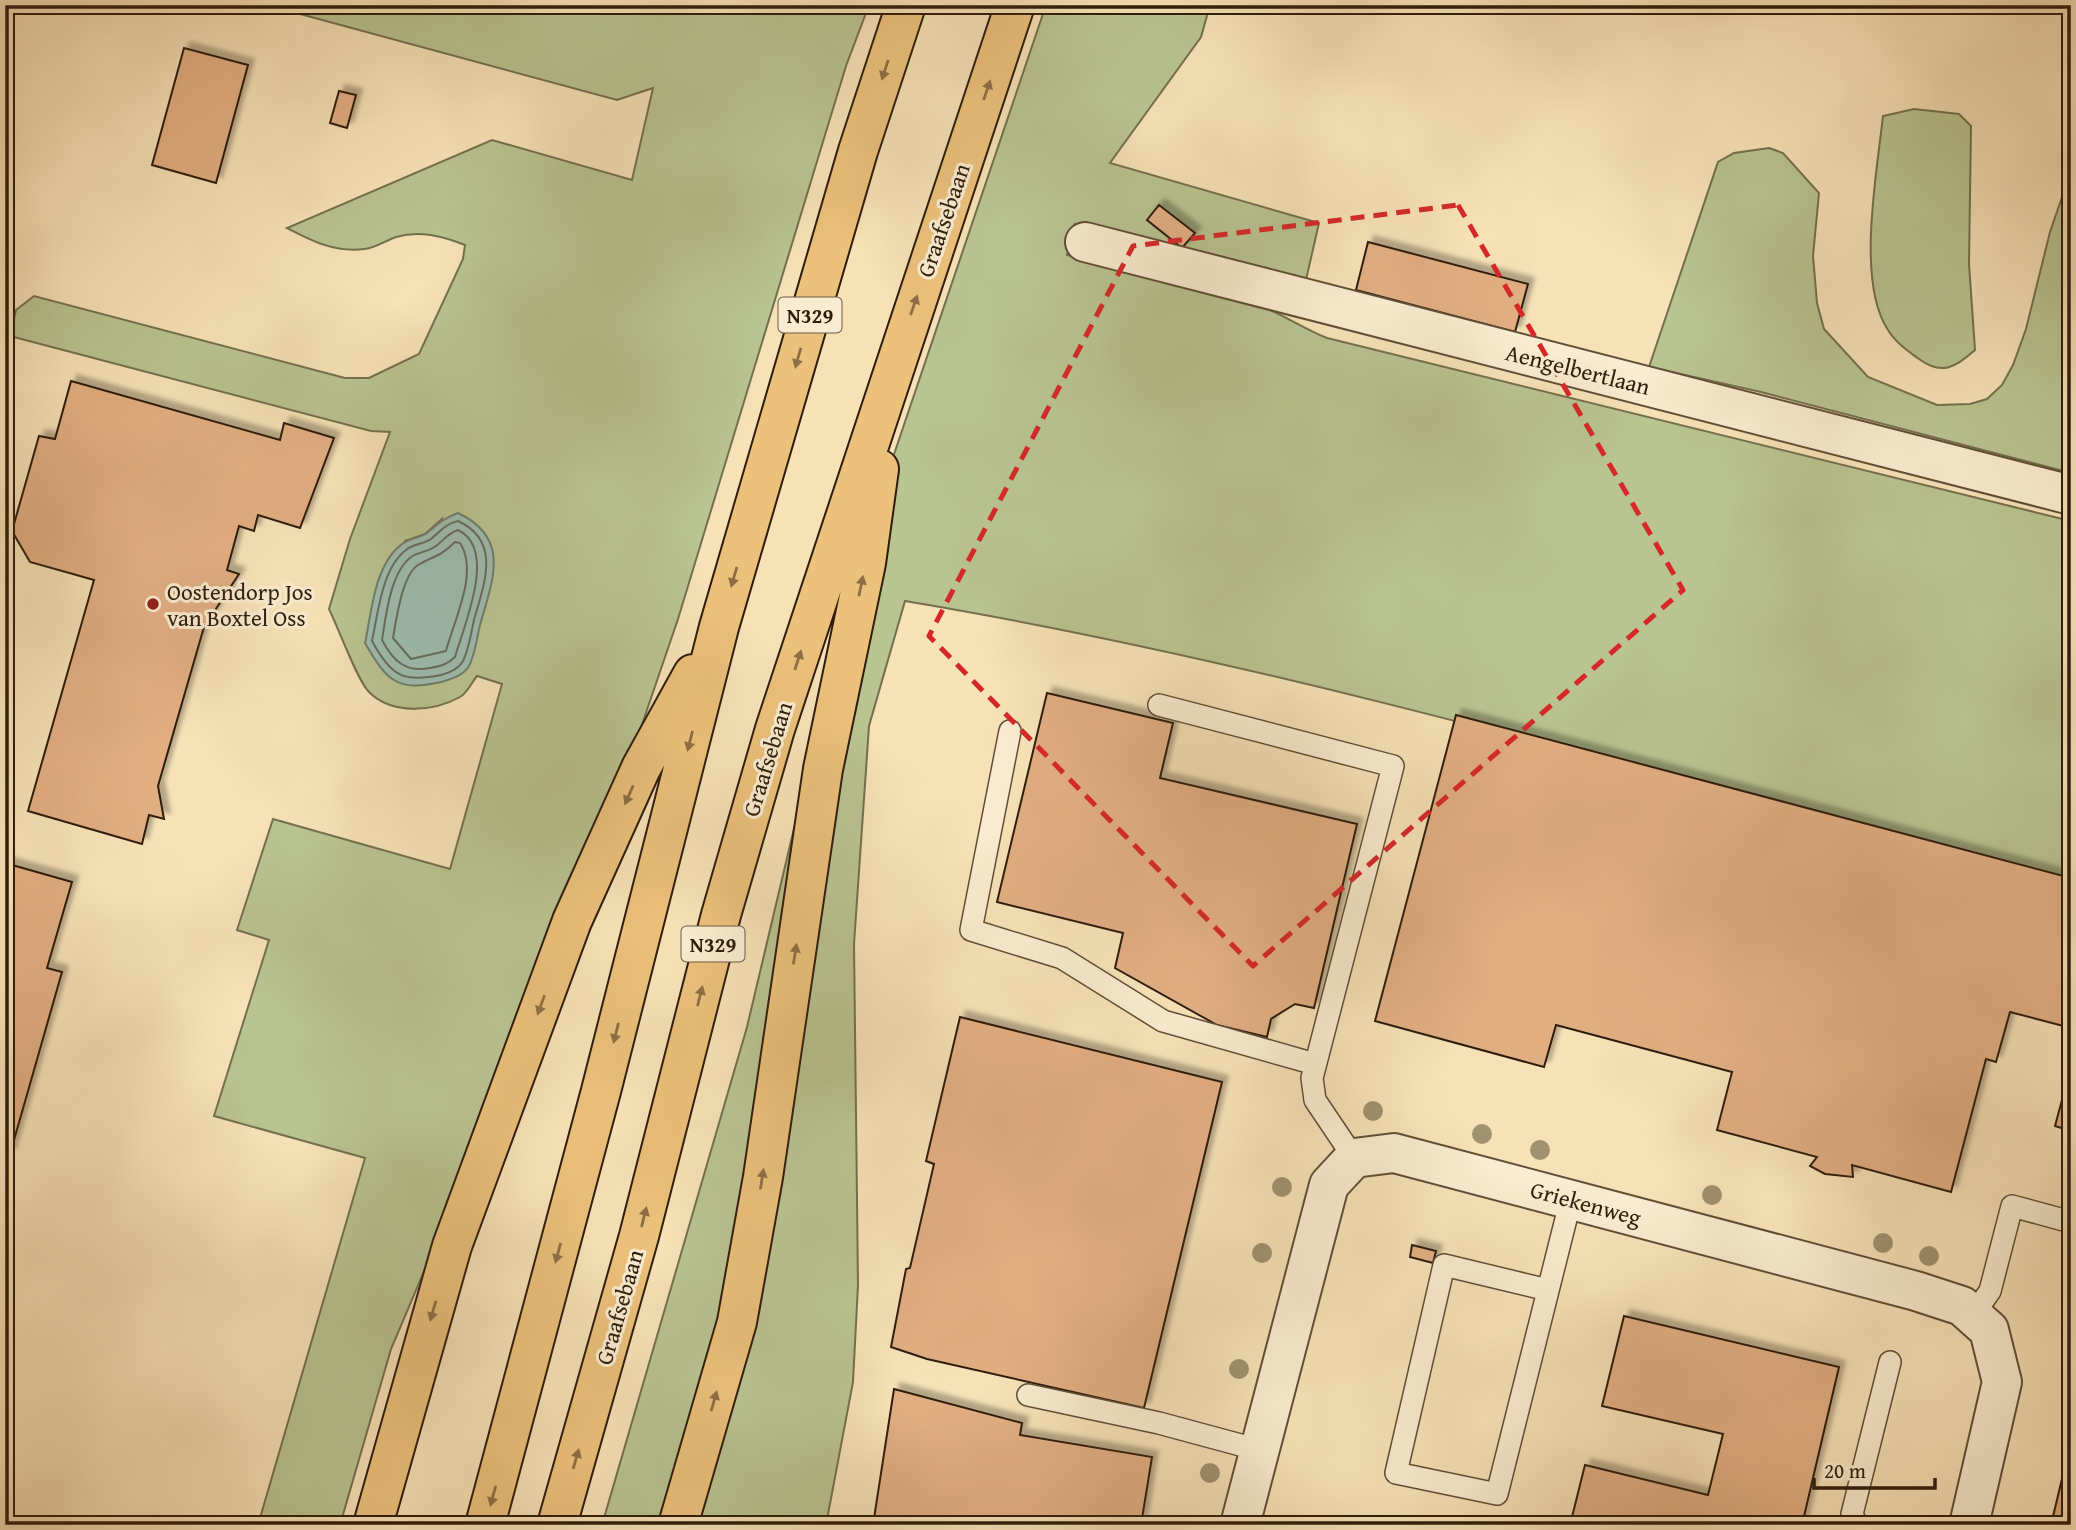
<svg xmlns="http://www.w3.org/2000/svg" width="2076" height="1530" viewBox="0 0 2076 1530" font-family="'Gentium Book Plus',serif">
<defs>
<filter id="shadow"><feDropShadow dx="6" dy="-6" stdDeviation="2" flood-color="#0004"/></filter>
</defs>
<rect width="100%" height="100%" fill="#f7e2b7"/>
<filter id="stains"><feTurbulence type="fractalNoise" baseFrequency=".00286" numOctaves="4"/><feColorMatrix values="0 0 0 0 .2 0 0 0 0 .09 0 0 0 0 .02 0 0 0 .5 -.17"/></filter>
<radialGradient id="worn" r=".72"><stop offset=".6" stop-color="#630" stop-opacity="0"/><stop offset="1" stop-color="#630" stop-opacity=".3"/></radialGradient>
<path fill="#b9c491" stroke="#74704e" stroke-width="2" fill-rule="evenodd" d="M 267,5 L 869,5 L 846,66 L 678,619 L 620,789 L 459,1189 L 391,1349 L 340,1525 L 258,1525 L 365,1158 L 214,1116 L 269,940 L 237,930 L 273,819 L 450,869 L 502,684 L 477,676 C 472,682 467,693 460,697 C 433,712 392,715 369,692 C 357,680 338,627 329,609 L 350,539 L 390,432 L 371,431 L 10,336 L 16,310 L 34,296 L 345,378 L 369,378 L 419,354 L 463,259 L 465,245 C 442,236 420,230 396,237 C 385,241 375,248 365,249 C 335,253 312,241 287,228 L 492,140 L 632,180 L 653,88 L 617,100 ZM 442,519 L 397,682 L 405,541 L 425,534 Z
M 1046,5 L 1210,5 L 1201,37 L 1110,163 L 1319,223 L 1305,284 L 1075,224 L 1067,255 L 1251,302 C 1278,311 1300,327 1327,338 L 2071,521 L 2071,890 C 1685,784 1300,667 905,601 L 869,726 L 854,944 L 858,1285 L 853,1382 L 826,1525 L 602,1525 L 747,1027 L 814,744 L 886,478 Z
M 1914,109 L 1959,114 L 1971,126 L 1969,264 L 1975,350 C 1956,367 1942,376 1919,359 C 1908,351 1895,342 1888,330 C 1856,282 1877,172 1883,116 Z
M 1769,148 L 1783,153 L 1819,193 L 1813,256 L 1817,303 L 1824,329 L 1868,377 L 1937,405 L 1970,404 L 1987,399 L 2002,385 L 2013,365 L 2026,329 L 2050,232 L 2071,171 L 2071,473 L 1761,392 L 1649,367 L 1718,162 L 1734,153 Z"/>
<path fill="#9dbdb1" stroke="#717d6f" stroke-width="2" d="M 458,513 C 511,538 493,579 480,625 C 477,637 475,655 469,666 C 463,676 451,679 441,682 C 397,692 387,681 365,643 C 372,611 374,565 402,544 C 410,538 420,538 427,533 C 438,524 444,518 458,513 Z"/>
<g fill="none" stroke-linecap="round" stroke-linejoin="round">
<path stroke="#666d5e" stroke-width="2" d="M 458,521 C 502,541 484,584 474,620 C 471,633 469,649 463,661 C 458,670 449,673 441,675 C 403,683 391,676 372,641 C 378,613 382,568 406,550 C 413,544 424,544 431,539 C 441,531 445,524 458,521 Z
M 458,530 C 498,549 464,625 455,657 C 447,665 440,666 430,668 C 406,673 393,661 382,640 C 386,616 390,573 411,557 C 418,552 428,552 436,546 C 444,540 448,533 458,530 Z
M 455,542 L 460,543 C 479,572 454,620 446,651 L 411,659 L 393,638 C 396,621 402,575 418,565 C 433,556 440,557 455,542 Z"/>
</g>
<path fill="#e1ae82" stroke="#2f1d0c" stroke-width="2" filter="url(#shadow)" d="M 184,48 L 248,65 L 216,183 L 152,165 Z
M 339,91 L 356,95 L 347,128 L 330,123 Z
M 1159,205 L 1195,233 L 1182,248 L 1147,220 Z
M 1368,242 L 1528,284 L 1515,332 L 1356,290 Z
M 71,381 L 280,440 L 284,423 L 334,438 L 300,528 L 258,515 L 254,531 L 239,526 L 227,570 L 239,574 L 204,627 L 158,786 L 164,819 L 149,815 L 142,844 L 28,811 L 94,580 L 30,562 L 12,531 L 39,436 L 55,439 Z
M 1047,693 L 1173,723 L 1160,778 L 1357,824 L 1314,1008 L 1295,1004 L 1271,1019 L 1267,1037 L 1217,1025 L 1115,968 L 1123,933 L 997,902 Z
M 1456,715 L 2071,878 L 2071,1028 L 2010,1012 L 1996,1062 L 1986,1059 L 1951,1192 L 1852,1165 L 1853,1177 L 1825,1174 L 1810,1166 L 1817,1157 L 1717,1130 L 1732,1072 L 1556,1025 L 1544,1067 L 1375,1021 Z
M 5,863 L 72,882 L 47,968 L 62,972 L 10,1154 L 5,1152 Z
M 960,1017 L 1222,1082 L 1144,1408 L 927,1359 L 891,1347 L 906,1269 L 910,1268 L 934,1164 L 926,1161 Z
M 2071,1066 L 2071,1131 L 2055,1126 Z
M 1412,1245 L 1436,1251 L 1433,1263 L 1410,1257 Z
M 1624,1316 L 1839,1367 L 1802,1525 L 1570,1525 L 1585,1465 L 1708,1495 L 1723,1434 L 1602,1406 Z
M 894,1389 L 1022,1423 L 1020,1435 L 1152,1457 L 1141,1525 L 873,1525 Z
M 2071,1441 L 2071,1525 L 2051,1525 Z"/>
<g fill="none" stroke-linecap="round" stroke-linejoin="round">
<g stroke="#614e37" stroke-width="24">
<path id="service" d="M 1159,705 L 1393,766 L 1312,1078 L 1315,1100 L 1354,1158
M 1010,731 L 971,930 L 1062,958 L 1163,1021 L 1315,1064
M 1548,1290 L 1444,1265 L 1396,1473 L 1497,1494 L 1571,1199
M 1973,1315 L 1990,1291 L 2012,1206 L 2071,1222
M 1028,1395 L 1159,1423 L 1259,1450
M 1857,1525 L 1852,1514 L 1890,1362"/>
</g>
<g stroke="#614e37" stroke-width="42">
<path id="minor" d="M 1085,242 L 2071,495
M 1240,1525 L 1329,1185 L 1354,1158 L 1394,1153 L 1916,1291 L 1962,1306 L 1989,1330 L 2002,1382 L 1969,1525"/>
</g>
<g stroke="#2f1d0c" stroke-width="42">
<path id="primary" d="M 373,1525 L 452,1246 L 572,921 L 641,768 L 693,674
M 485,1525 L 601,1091 L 719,627 L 858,151 L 906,5
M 557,1525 L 639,1236 L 721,915 L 775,729 L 1015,5
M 678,1525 L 737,1322 L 763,1177 L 823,769 L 866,563 L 879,469"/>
</g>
<use href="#service" stroke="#faecd0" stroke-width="21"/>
<use href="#minor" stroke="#faecd0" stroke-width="38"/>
<use href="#primary" stroke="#ecc17c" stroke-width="38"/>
</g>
<g fill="#a0916f">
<circle cx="1373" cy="1111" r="10"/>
<circle cx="1482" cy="1134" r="10"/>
<circle cx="1540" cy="1150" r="10"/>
<circle cx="1282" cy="1187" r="10"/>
<circle cx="1712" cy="1195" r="10"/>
<circle cx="1883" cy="1243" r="10"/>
<circle cx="1262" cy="1253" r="10"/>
<circle cx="1929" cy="1256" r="10"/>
<circle cx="1239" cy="1369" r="10"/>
<circle cx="1210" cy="1473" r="10"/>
</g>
<defs><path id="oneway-solid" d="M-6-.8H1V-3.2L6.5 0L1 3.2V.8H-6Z" transform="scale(1.75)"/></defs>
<g fill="#8e6f44">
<use href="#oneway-solid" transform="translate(885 70) rotate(108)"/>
<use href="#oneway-solid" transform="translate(987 90) rotate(-71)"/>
<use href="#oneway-solid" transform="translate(914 305) rotate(-71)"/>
<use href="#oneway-solid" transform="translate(798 358) rotate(106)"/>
<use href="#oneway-solid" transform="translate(734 577) rotate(106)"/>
<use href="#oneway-solid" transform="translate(861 586) rotate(-78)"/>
<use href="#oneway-solid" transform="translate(798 660) rotate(-72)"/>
<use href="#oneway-solid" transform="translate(690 741) rotate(104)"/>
<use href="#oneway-solid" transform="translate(629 795) rotate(114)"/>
<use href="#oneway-solid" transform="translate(795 954) rotate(-81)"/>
<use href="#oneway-solid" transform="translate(700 996) rotate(-76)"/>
<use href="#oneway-solid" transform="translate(541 1005) rotate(110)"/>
<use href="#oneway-solid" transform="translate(616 1033) rotate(104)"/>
<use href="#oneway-solid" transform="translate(762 1179) rotate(-81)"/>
<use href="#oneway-solid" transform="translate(644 1217) rotate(-76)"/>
<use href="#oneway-solid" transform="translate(558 1253) rotate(105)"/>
<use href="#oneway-solid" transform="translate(433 1311) rotate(106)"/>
<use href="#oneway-solid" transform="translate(714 1401) rotate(-74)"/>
<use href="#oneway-solid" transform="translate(576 1459) rotate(-74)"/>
<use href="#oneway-solid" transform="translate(493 1496) rotate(105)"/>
</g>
<path fill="none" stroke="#d62828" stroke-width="5" stroke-dasharray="14 9" stroke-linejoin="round" d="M 1458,205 L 1683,590 L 1253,966 L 929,636 L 1133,246 Z"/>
<circle fill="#8f2418" stroke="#faecd0" stroke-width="2.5" cx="153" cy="604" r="7"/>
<g text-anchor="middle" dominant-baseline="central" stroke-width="6" stroke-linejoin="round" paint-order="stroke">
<g fill="#faecd0" stroke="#6c5b47" stroke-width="2">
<rect x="778.5" y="297.5" width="63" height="35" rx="5"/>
<rect x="681.5" y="926.5" width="63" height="35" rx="5"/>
</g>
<g font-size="21" font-weight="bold" fill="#2f1d0c">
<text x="810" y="315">N329</text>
<text x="713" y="944">N329</text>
</g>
<g font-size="23" fill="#2f1d0c" stroke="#faecd0">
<text transform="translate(943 220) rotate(-71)">Graafsebaan</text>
<text transform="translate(1578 369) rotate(14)">Aengelbertlaan</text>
<text transform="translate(767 759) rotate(-73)">Graafsebaan</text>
<text transform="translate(1586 1203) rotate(15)">Griekenweg</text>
<text transform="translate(619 1307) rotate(-74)">Graafsebaan</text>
</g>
<g font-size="23" fill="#2f1d0c" stroke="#faecd0" text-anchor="start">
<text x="167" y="591">Oostendorp Jos<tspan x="167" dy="26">van Boxtel Oss</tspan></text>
</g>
</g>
<rect width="2076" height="1530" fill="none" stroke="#f7e2b7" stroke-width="28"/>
<rect x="7" y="7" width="2062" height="1516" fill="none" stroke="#2f1d0c" stroke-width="3.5"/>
<rect x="14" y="14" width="2048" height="1502" fill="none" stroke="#2f1d0c" stroke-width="2"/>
<path d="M1814 1478v10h121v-10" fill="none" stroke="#2f1d0c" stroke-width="3.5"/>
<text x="1824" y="1478" font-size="21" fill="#2f1d0c" stroke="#faecd0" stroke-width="5" paint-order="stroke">20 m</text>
<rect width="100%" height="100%" filter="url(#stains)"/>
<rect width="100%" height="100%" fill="url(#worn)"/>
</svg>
